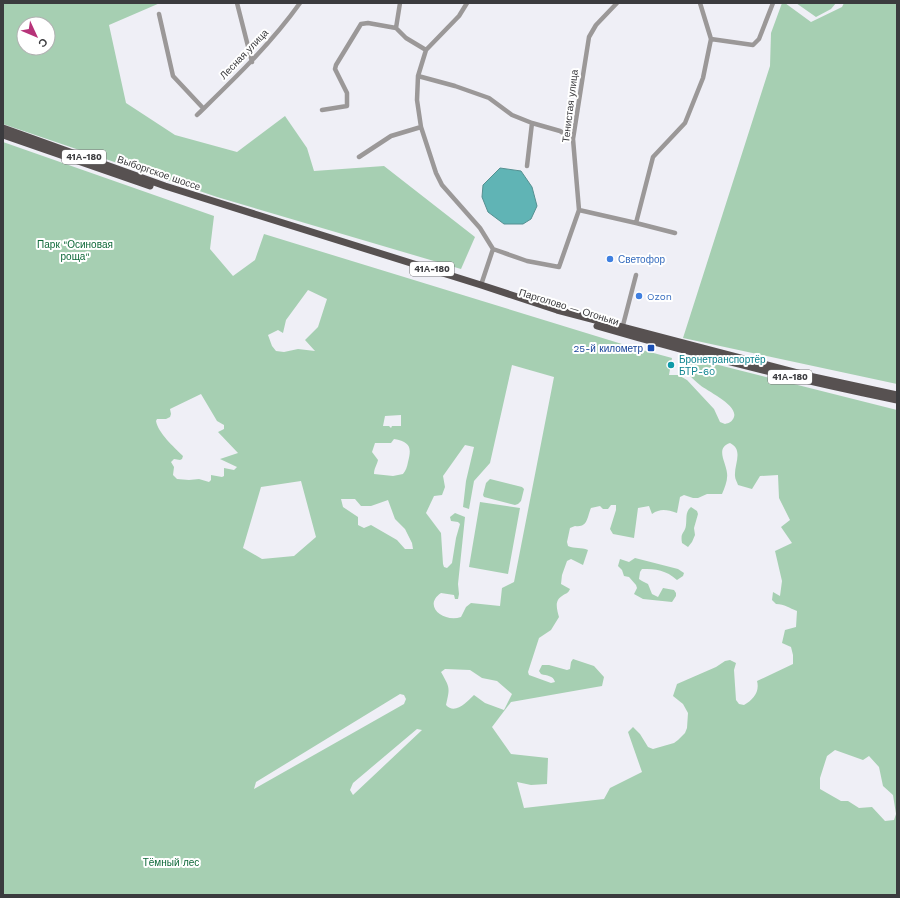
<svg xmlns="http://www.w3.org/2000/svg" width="900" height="898" viewBox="0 0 900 898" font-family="'Work Sans',sans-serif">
<rect width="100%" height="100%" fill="#efeff6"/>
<path fill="#a6cfb2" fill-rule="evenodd" d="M 3,3 L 160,3 L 109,25 L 126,103 L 175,135 L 237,152 L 285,116 L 307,148 L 314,171 L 384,166 L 475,237 L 461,269 L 217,197 L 3,124 ZM 24,24 L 48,24 L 48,48 L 24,48 Z
M 782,3 L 785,3 L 811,22 L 842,7 L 844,3 L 897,3 L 897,384 L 683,338 L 770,66 L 771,33 Z
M 796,3 L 836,3 L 831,9 L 816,17 Z
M 3,142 L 214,216 L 210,249 L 233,276 L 255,260 L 264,234 L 635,348 L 672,358 L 669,375 L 678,375 L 687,380 L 714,409 L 720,422 L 725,424 C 729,423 732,422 734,417 C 738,405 707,391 700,385 C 692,378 685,373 684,363 L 691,358 L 897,410 L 897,895 L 3,895 ZM 308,290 L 327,299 L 318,327 L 305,340 L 315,351 L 298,349 L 284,352 L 276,351 L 272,346 L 268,335 L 278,330 L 283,333 L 286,320 ZM 512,365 L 554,377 L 514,582 L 502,588 L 500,606 L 471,603 L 466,607 L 461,617 C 444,623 422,606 441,593 L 454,595 L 455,599 L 458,599 L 459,594 L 458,584 L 465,517 L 455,513 L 450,517 L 451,521 L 458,522 L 460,524 L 456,538 L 452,563 L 447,568 L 444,567 L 443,564 L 441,533 L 426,513 L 434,496 L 442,495 L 445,487 L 443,476 L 465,445 L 474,447 L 466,481 L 463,507 L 469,509 L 474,481 L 490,463 ZM 201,394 L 217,421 L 224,425 L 224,429 L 218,432 L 238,453 L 220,459 L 237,467 L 234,470 L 224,468 L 224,476 L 222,477 L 211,475 L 211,480 L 209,482 L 199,479 L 189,480 L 177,479 L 173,475 L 174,467 L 171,462 L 174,459 L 180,460 L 182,459 L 183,456 C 174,447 158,433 156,421 L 157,419 L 166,419 L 170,417 L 171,414 L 170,409 L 172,408 ZM 401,415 L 401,426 L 392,426 L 391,428 L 389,426 L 383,426 L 385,416 ZM 394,439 C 410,442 412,447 408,462 C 407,467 406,470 403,474 L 393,476 L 374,474 C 374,468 377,465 378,460 L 372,452 L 375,443 L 391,443 ZM 730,443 C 744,450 734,464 735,476 C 735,479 737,482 738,485 L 752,489 L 760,476 L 778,475 L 779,498 L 790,520 L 781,527 L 792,543 L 775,551 L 782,581 L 780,596 L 773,592 L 772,600 L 776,604 C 785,604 789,608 797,611 L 796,627 L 785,630 L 782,643 L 791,647 L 793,655 L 793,664 L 757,681 C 760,692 753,700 744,705 L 739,704 L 736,700 L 734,670 L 736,663 L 730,660 L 725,661 L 716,667 L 677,684 L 673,696 L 683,704 L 688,713 L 687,728 L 685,733 L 678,740 L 674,743 L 653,749 L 648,747 L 640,734 L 633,727 L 628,732 L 642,772 L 610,788 L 604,799 L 524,808 L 517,782 L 531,785 L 547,784 L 548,758 L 511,754 L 492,727 L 511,702 L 602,686 L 604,677 L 594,666 L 573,659 L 571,662 L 570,669 L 567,670 L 549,665 L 542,665 L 539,671 L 541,674 C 547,676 553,675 555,682 L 551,683 L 529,675 L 528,672 L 539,638 L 551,630 L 559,617 C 557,609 554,601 562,596 C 566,593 568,594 570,589 L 561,584 L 562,575 L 567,561 L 571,559 L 583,565 L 588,550 C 581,547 575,549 568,546 L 567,542 L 570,528 L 575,526 C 588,528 587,517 591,508 L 600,506 L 603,509 L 608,509 L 611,505 L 616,505 L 616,510 L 610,529 L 613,534 L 634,538 L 638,508 L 649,506 L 652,514 C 661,508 667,510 677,513 L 680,497 L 684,495 L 693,498 L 698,498 L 707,494 L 722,494 C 725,487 728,480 727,473 C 726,462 715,448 730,443 ZM 301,481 L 316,537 L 294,556 L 262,559 L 243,548 L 261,487 ZM 341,499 L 355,499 L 361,506 L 371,506 L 388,500 L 395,519 L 405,529 L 412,543 L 413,549 L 405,549 L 397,540 L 371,525 L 364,528 L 358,525 L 358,517 L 343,507 ZM 445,669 L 470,670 L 482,678 L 497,681 L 512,694 L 504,710 L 485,703 L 474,695 C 467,702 455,715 446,705 C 450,687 450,688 441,672 ZM 400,694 L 404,695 L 406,699 L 404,704 L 254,789 L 256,782 ZM 417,729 L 422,730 L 353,795 L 350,790 L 353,783 ZM 835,750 L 863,760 L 869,756 L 879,767 L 883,786 L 893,795 L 896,814 L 894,820 L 885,821 L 872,807 L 859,808 L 848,801 L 841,801 L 820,789 L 820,778 L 827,756 Z
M 490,479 L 522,487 L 524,489 L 521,501 L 518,504 L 515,505 L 484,497 L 483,495 L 486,483 Z
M 480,502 L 520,508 L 508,574 L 469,567 Z
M 691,507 L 697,511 L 698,514 L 694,528 L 695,535 L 692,542 L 688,547 L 682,543 C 680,531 685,534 686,525 C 687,518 685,512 691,507 Z
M 635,558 L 678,569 L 684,573 L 683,576 L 677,580 C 666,570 656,569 642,569 L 640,572 L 639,579 L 642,581 L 648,584 L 652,594 L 658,597 L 663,588 L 674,590 L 676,593 L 676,596 L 672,602 L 643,599 L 634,594 L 637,588 L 636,585 L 629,577 L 624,576 L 622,570 L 618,566 L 620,559 L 629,562 Z"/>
<path fill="#60b4b5" stroke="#559091" d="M 500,168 L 521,171 L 532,187 L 537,206 L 531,219 L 523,224 L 504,224 L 488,212 L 482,197 L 483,185 Z"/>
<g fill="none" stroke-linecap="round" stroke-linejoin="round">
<path stroke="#9b9898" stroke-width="4.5" d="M 237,3 L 252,62
M 467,3 L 459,16 L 426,50 L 418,76 L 417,100 L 421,127 L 436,173 L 442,185 L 480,228 L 493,249 L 527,261 L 559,267 L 579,210
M 617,3 L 596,25 L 589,37 L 573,139 L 579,210 L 636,223
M 159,14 L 173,76 L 203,108
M 396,28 L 400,3
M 711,39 L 753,45 L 759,39 L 773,3
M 418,76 L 455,86 L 489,98 L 512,115 L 532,123 L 560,131 L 573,139
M 322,110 L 347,106 L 347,93 L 335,69 L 336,65 L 361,24 L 368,23 L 396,28 L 406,38 L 426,50
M 197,115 C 234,79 270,45 300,3
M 359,157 L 391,136 L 421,127
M 527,166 L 532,123
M 675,233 L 636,223 L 653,157 L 685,123 L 703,78 L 711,39 L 700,3
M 481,285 L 493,249
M 622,329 L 636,275"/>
<path stroke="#575151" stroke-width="7" d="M 3,128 L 165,186 L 481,285 L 557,310 L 809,376 L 897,395
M 3,135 L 150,186
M 597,326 C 696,355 796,379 897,400"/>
</g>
<g fill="#3f7fe0" stroke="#fff" stroke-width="1.5">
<circle cx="610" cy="259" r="4"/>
<circle cx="639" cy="296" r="4"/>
</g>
<rect fill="#1a4fb4" stroke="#fff" stroke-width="1.5" x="647" y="344" width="8" height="8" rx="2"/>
<circle fill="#0f9aa8" stroke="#fff" stroke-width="1.5" cx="671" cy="365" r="4"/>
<g text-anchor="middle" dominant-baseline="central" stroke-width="4" stroke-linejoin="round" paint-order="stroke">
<g fill="#fff" stroke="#767678" stroke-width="1">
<rect x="62" y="150" width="44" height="14" rx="3"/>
<rect x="410" y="262" width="44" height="14" rx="3"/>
<rect x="768" y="370" width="44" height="14" rx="3"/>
</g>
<g font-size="9" font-weight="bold" fill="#3b3b3e">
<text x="84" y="157">41А-180</text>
<text x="432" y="269">41А-180</text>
<text x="790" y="377">41А-180</text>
</g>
<g font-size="10" fill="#3b3b3e" stroke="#fff">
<text transform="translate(244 54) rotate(-46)">Лесная улица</text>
<text transform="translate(570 106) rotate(-83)">Тенистая улица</text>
<text transform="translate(159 173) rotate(19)">Выборгское шоссе</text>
<text transform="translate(569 307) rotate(17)">Парголово — Огоньки</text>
</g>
<g font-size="10" fill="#0d6838" stroke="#fff">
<text x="75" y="244">Парк "Осиновая<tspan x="75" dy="12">роща"</tspan></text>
<text x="171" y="862">Тёмный лес</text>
</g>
<g font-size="10" fill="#366cbe" stroke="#fff" text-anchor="start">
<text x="618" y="259">Светофор</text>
<text x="647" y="296">Ozon</text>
</g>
<g font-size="10" fill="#164399" stroke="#fff" text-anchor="end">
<text x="643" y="348">25-й километр</text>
</g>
<g font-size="10" fill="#0d838f" stroke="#fff" text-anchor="start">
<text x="679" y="359">Бронетранспортёр<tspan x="679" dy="12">БТР-60</tspan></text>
</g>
</g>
<rect width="900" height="898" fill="none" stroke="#3b3b3e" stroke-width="8"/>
<g transform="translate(36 36) rotate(134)"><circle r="19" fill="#ffffff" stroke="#b1b1b2"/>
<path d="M0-3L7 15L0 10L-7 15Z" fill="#b73379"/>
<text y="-6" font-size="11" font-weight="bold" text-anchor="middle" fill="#3b3b3e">С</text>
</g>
</svg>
